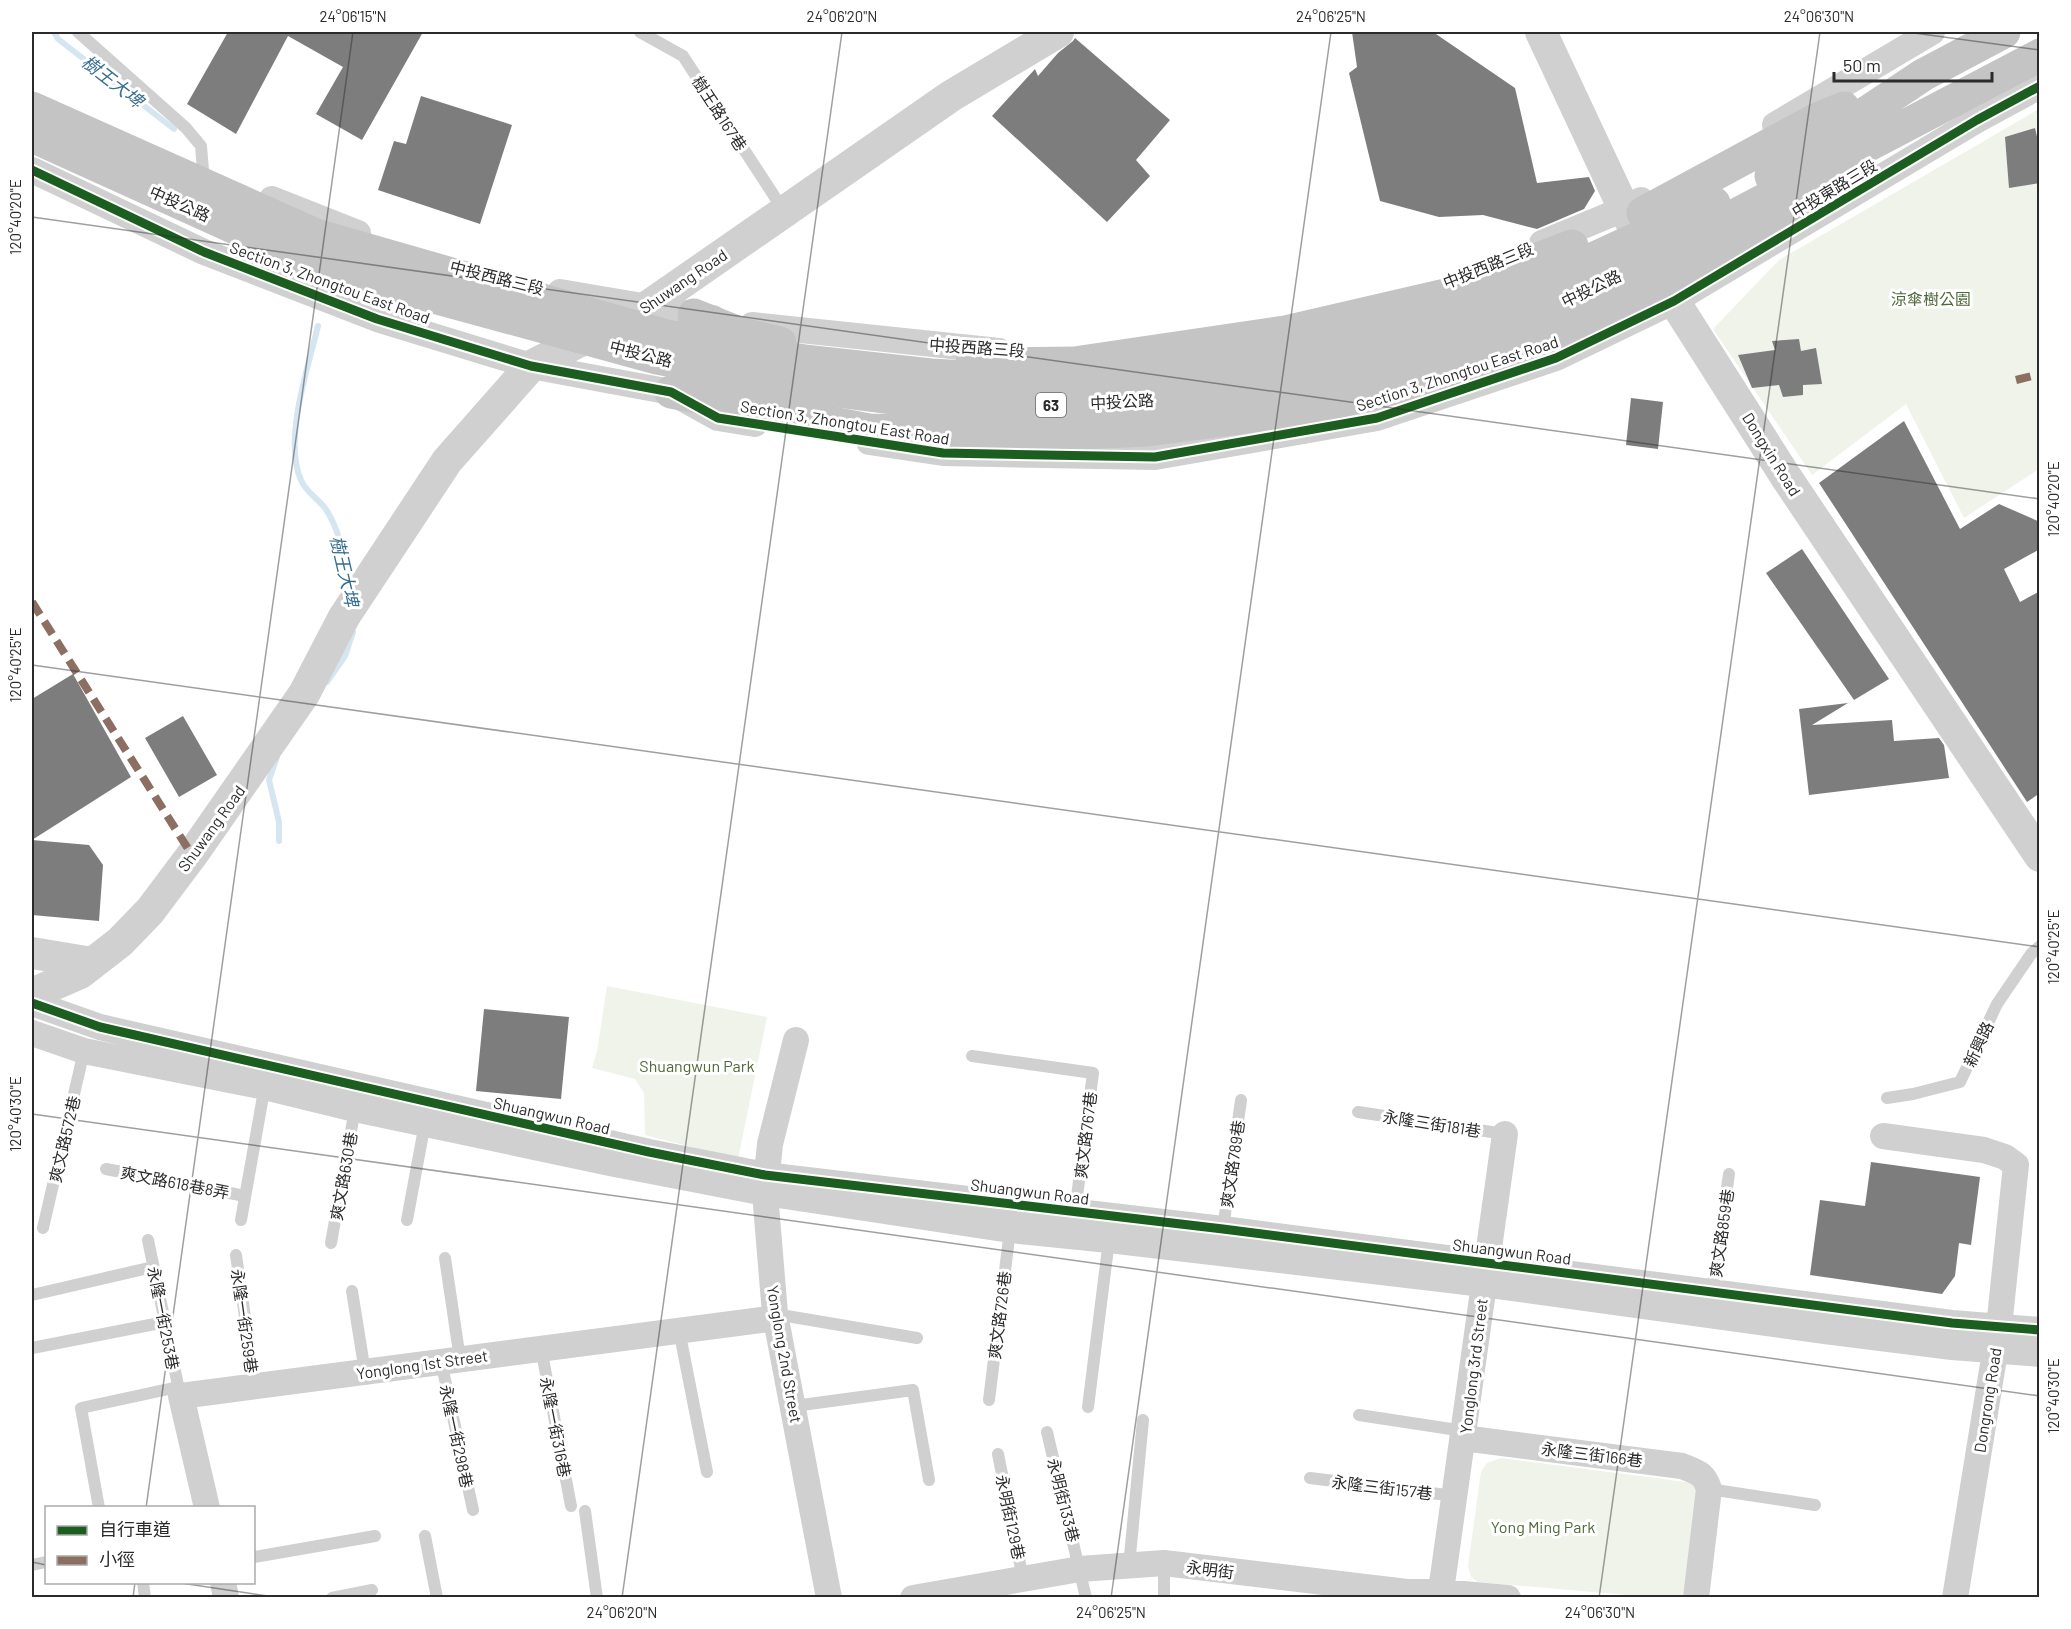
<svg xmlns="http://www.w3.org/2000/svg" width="2071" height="1629" viewBox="0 0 2071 1629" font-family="Barlow,'Noto Sans TC',sans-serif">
<rect width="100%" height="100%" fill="#fff"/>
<path fill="#eff3ea" d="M 2039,109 L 2039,469 L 1964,518 L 1906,404 L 1812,475 L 1713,329 L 1779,260 Z
M 607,986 L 767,1017 L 738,1159 L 645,1135 L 644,1093 L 635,1079 L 592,1068 L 597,1052 Z
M 1501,1458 L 1693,1483 L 1698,1486 L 1684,1594 L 1677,1597 L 1650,1597 L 1478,1582 L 1471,1577 L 1468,1566 L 1481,1472 L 1487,1463 Z"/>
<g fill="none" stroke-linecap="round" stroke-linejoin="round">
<path stroke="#d5e6f1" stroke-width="6" d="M 54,32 L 58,39 L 174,129
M 318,326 C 308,368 283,440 301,480 C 305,491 318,499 325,508 C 341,531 344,561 350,587
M 327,682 L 345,656 L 353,632
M 277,757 L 269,780 L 279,822 L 279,841"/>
</g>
<path fill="#7d7d7d" d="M 228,32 L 423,32 L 362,140 L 316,114 L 343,67 L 288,36 L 236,134 L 187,104 Z
M 1352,32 L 1433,32 L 1515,88 L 1537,183 L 1589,177 L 1595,191 L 1584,209 L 1537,229 L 1483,215 L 1439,217 L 1380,201 L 1349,73 L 1357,67 Z
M 1075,38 L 1170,120 L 1136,160 L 1150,176 L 1107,222 L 992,116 L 1035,69 L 1038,76 L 1058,53 L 1073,41 Z
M 421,96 L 512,125 L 480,224 L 378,190 L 394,141 L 406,144 Z
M 2035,128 L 2040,150 L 2040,183 L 2009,188 L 2005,137 Z
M 1799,339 L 1801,351 L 1816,348 L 1822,384 L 1803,385 L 1803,395 L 1783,397 L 1779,385 L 1752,388 L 1738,355 L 1775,350 L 1772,341 Z
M 1631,398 L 1663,402 L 1658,449 L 1626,445 Z
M 1904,421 L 1960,529 L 1999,504 L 2040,522 L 2040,549 L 2004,569 L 2020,602 L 2040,591 L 2040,793 L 2027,802 L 1819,483 Z
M 1802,549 L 1889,679 L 1854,700 L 1766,573 Z
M 73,674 L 131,777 L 32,840 L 89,845 L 103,865 L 99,921 L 32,915 L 32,699 Z
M 1848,703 L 1812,725 L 1892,720 L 1894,741 L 1939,738 L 1944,745 L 1949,778 L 1809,795 L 1799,709 Z
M 183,716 L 217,775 L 179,797 L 145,738 Z
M 484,1009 L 569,1017 L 561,1099 L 476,1091 Z
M 1871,1162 L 1980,1177 L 1971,1245 L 1959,1243 L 1955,1276 L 1942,1294 L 1810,1275 L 1820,1200 L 1865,1206 Z"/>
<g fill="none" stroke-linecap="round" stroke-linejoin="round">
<path stroke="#d0d0d0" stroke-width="12" d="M 78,32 L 186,128 L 201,146 L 203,170
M 640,32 L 683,56 L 784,211
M 972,1056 L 1093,1073 L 1075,1212
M 1887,1098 L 1913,1094 L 1960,1082 L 1997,1004 L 2031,954 L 2040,946
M 1358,1112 L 1505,1134
M 106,1169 L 245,1196
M 241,1220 L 265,1085
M 407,1220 L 425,1123
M 43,1228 L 84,1051
M 1223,1229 L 1241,1100
M 148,1240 L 180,1395
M 331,1243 L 355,1109
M 236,1255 L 255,1386
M 445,1258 L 460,1359
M 352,1291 L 365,1372
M 1712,1291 L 1729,1174
M 32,1295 L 153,1267
M 775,1314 L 917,1338
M 679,1330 L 707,1472
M 32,1348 L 165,1322
M 541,1348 L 571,1506
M 441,1361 L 473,1510
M 989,1400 L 1010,1230
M 794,1406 L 913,1390 L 929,1480
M 1088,1407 L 1109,1240
M 1359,1415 L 1464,1431
M 1047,1432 L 1086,1598
M 998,1454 L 1023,1579
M 1310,1478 L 1455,1496
M 1709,1489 L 1815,1505
M 99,1508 L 81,1408 L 178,1387
M 585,1511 L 597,1598
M 425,1536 L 437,1598
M 254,1557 L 375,1536
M 1164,1563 L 1164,1598
M 32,1565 L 46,1562
M 1129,1566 L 1143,1420
M 143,1582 L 145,1598
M 332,1598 L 372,1590"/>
<path stroke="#d0d0d0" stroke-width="26" d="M 1775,125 L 1932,32
M 32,170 L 204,252 L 377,319 L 531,366 L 671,392 L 718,418 L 755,424
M 272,199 L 358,233
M 1542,243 L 1624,209 L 1641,200
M 560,292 L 713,318
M 752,325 L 999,351
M 869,442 L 943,453 L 1155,457 L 1377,418 L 1556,358 L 1674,301 L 1977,120 L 2040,86
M 32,1003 L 100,1027 L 649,1152 L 765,1175 L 1223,1229 L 1952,1323 L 2040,1330
M 32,1033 L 84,1051 L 265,1087 L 355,1109 L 610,1163 L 765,1193 L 1010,1230 L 1109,1240 L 1483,1284 L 1825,1331 L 1952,1347 L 2040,1354
M 796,1040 L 770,1144 L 765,1193 L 775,1314 L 829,1598
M 1883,1136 L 1984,1150 L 2005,1157 L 2016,1165 L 1999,1327 L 1955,1598
M 1463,1438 L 1682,1466 C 1697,1472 1704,1473 1709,1489 L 1696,1598
M 207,1508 L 181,1396 L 776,1318
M 223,1582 L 226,1598
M 913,1598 L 1080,1569 L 1164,1563 L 1407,1592 L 1441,1592 L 1508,1598
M 1440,1598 C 1462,1443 1482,1288 1505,1134"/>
<path stroke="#d0d0d0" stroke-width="32" d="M 1541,32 L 1624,209 L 1674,301 L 1786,477 L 2040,856
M 32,953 L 92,963
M 32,994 L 80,973 L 120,942 L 150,911 L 192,855 L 304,694 L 344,617 L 447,461 L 531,366 L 647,307 L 951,96 L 1058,32"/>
<path stroke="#c4c4c4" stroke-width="33" d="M 694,315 L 742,334 L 780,343
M 972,362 L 996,364 L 1075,363
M 671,392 L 869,430 L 1057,434"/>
<path stroke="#c4c4c4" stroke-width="33" d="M 32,108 L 316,235 L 667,336 L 804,361 L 931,375 L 1070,383 L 1193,373 L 1456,322 L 1714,203
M 32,136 L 317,265 L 657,358 L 821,389 L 923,402 L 1053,405 L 1185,398 L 1386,363 L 1448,346 L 1557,304 L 1667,251 L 2040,55
M 1771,176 L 1923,75 L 2004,32
M 1643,213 L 1817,119 L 1844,108
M 1081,362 L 1285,332 L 1445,295 L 1572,246
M 1057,434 L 1147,430 L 1303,410 L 1405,386 L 1562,332 L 1667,284 L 1766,229 L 1786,208 L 1801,186"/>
<path stroke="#8d6e63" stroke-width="8" stroke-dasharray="15 8" stroke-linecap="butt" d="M 2016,380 L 2040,374
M 32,602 L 192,855"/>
<g stroke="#fff" stroke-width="13">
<path id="cycleway" d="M 32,170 L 204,252 L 377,319 L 531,366 L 671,392 L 718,418 L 943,453 L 1155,457 L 1377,418 L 1556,358 L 1674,301 L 1977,120 L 2040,86
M 32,1003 L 100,1027 L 649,1152 L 765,1175 L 1223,1229 L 1952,1323 L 2040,1330"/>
</g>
<use href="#cycleway" stroke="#1b5e20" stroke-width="9"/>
</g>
<path fill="none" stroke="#2b2b2b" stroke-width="1.5" stroke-opacity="0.45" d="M 1907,32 L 2040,50M 32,217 L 2040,499M 32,665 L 2040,947M 32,1114 L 2040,1396M 146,1508 L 353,32M 32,1562 L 46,1565M 174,1582 L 281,1598M 133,1598 L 135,1582M 622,1598 L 842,32M 1111,1598 L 1331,32M 1599,1598 L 1820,32"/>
<g text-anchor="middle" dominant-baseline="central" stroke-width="6" stroke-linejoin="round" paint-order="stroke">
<rect fill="#fff" stroke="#6b6b6b" stroke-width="1.5" x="1036" y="393" width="30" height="24" rx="4.5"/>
<g font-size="15" font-weight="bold" fill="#2b2b2b">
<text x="1051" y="405">63</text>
</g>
<g font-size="16" fill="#2b2b2b" stroke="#fff">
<text transform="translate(720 113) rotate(57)">樹王路167巷</text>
<text transform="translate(1834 188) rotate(-31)">中投東路三段</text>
<text transform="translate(180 203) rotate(24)">中投公路</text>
<text transform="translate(1488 265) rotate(-22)">中投西路三段</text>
<text transform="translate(497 277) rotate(14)">中投西路三段</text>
<text transform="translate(683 281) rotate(-34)">Shuwang Road</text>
<text transform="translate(330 282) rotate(20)">Section 3, Zhongtou East Road</text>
<text transform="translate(1591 288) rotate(-26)">中投公路</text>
<text transform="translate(977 347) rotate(4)">中投西路三段</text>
<text transform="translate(641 353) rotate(14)">中投公路</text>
<text transform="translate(1457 373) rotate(-18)">Section 3, Zhongtou East Road</text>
<text transform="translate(1122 401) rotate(-3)">中投公路</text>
<text transform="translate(845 422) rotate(9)">Section 3, Zhongtou East Road</text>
<text transform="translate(1772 454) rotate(58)">Dongxin Road</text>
<text transform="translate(211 828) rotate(-54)">Shuwang Road</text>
<text transform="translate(1978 1044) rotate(-65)">新興路</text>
<text transform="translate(552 1115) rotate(13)">Shuangwun Road</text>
<text transform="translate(1432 1123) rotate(9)">永隆三街181巷</text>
<text transform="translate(1085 1135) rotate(-83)">爽文路767巷</text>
<text transform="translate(64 1139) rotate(-77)">爽文路572巷</text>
<text transform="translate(1232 1164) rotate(-82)">爽文路789巷</text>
<text transform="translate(343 1176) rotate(-80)">爽文路630巷</text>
<text transform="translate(175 1182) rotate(11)">爽文路618巷8弄</text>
<text transform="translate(1030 1191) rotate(7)">Shuangwun Road</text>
<text transform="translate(1721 1233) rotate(-82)">爽文路859巷</text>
<text transform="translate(1512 1251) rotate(7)">Shuangwun Road</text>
<text transform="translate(999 1315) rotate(-83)">爽文路726巷</text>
<text transform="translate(164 1318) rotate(79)">永隆一街253巷</text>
<text transform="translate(245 1321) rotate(82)">永隆一街259巷</text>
<text transform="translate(785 1354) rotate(80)">Yonglong 2nd Street</text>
<text transform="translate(422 1364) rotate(-8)">Yonglong 1st Street</text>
<text transform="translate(1473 1366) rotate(-83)">Yonglong 3rd Street</text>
<text transform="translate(1987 1400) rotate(-81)">Dongrong Road</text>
<text transform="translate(556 1427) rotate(79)">永隆一街316巷</text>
<text transform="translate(457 1436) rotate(78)">永隆一街298巷</text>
<text transform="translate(1592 1454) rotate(7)">永隆三街166巷</text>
<text transform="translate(1382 1487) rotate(7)">永隆三街157巷</text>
<text transform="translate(1064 1500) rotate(76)">永明街133巷</text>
<text transform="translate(1011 1517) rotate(78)">永明街129巷</text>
<text transform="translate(1210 1569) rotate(7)">永明街</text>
</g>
<g font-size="16" fill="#4f6838" stroke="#fff">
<text x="1931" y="298">涼傘樹公園</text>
<text x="697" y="1065">Shuangwun Park</text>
<text x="1543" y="1526">Yong Ming Park</text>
</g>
<g font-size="18" font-style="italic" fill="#386e8f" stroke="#fff">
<text transform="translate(113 81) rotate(38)">樹王大埤</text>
<text transform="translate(345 571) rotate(77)">樹王大埤</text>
</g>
</g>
<rect width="2071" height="1629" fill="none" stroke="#ffffff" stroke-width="66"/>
<rect x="45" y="1506" width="210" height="78" fill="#ffffff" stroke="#aaaaaa" stroke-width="1.5"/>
<rect x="57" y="1526" width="30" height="9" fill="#1b5e20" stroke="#aaaaaa" stroke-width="1.5"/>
<text x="99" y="1536" font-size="18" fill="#2b2b2b">自行車道</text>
<rect x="57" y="1556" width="30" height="9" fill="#8d6e63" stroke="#aaaaaa" stroke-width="1.5"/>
<text x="99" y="1566" font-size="18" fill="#2b2b2b">小徑</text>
<path d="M1834 72v9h158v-9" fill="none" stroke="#2b2b2b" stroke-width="3"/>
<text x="1843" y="72" font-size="18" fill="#2b2b2b" stroke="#ffffff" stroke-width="4.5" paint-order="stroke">50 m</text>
<rect x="33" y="33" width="2005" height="1563" fill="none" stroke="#2b2b2b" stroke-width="2"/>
<g font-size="15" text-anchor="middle" fill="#2b2b2b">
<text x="353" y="22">24°06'15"N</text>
<text x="842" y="22">24°06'20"N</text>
<text x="1331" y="22">24°06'25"N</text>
<text x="1819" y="22">24°06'30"N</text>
<text transform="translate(16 217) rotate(-90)" y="5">120°40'20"E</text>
<text transform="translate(2054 499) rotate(-90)" y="5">120°40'20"E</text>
<text transform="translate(16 665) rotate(-90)" y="5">120°40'25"E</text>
<text transform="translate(2054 947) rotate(-90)" y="5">120°40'25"E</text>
<text transform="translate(16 1114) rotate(-90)" y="5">120°40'30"E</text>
<text transform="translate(2054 1396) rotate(-90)" y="5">120°40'30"E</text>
<text x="622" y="1618">24°06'20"N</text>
<text x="1111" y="1618">24°06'25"N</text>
<text x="1600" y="1618">24°06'30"N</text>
</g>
</svg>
